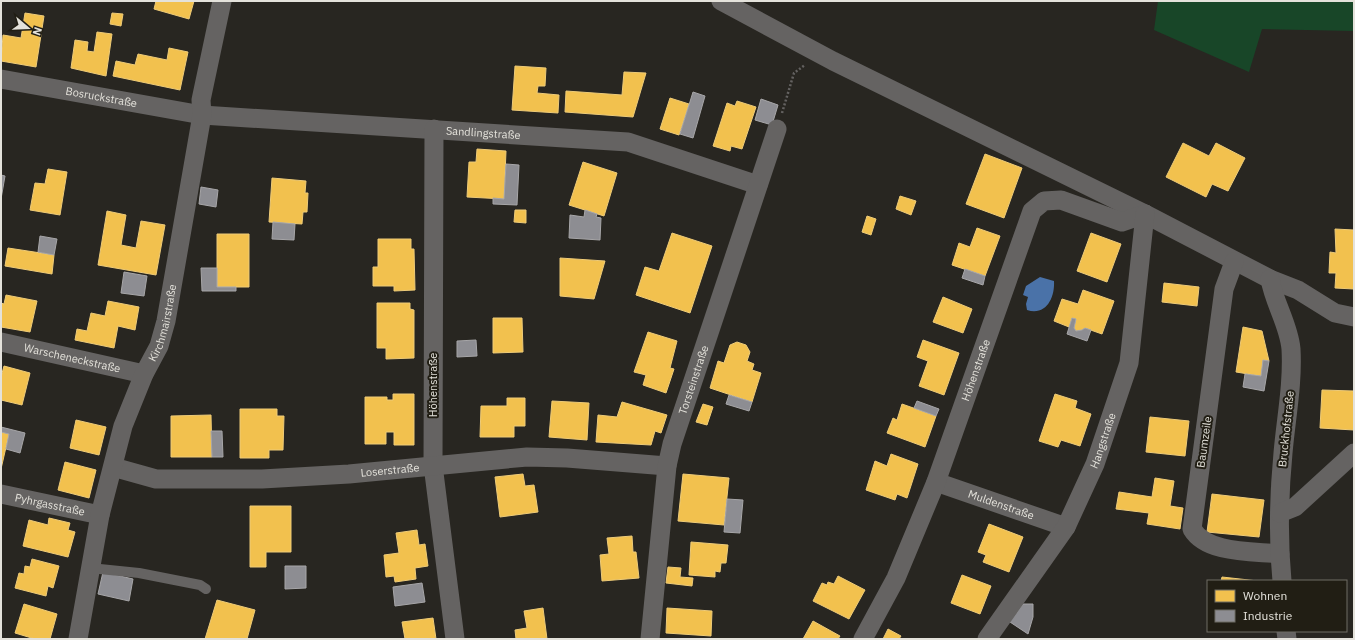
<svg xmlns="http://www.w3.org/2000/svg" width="1355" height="640" viewBox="0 0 1355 640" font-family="'IBM Plex Sans',sans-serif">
<rect width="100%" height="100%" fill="#282621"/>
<path fill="#184628" d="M 1158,1 L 1354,1 L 1354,31 L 1262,29 L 1249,72 L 1154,30 Z"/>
<path fill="#4a72a8" d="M 1040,277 L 1054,281 C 1055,298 1046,316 1027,310 L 1026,304 L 1028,297 L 1023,295 L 1026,286 Z"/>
<path fill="#f2c14e" stroke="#eecb78" d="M 156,1 L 194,1 L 189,19 L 154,9 Z
M 25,13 L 44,16 L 36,67 L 1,61 L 3,35 L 21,38 Z
M 112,13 L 123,14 L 121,26 L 110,24 Z
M 97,32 L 112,34 L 106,76 L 71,68 L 75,40 L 88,42 L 87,51 L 94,52 Z
M 169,48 L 188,52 L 180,90 L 113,76 L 116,61 L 135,65 L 138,54 L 167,60 Z
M 515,66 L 546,68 L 545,86 L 538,86 L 537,93 L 559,95 L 558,113 L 512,110 Z
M 624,72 L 646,73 L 633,117 L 565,112 L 566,91 L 622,95 Z
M 670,98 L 689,104 L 679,135 L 660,129 Z
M 737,101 L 756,107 L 742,149 L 731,146 L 730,151 L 713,146 L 727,103 L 735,106 Z
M 1183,143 L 1209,156 L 1216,143 L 1245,158 L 1228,191 L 1212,184 L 1206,197 L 1166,177 Z
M 477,149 L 506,151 L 504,199 L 467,197 L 469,162 L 476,162 Z
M 985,154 L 1022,168 L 1004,218 L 966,204 Z
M 583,162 L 617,173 L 604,216 L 569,205 Z
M 48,169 L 67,172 L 60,215 L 30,210 L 35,183 L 45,184 Z
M 272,178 L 306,181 L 305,193 L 308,193 L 307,212 L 303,212 L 302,224 L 269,222 Z
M 900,196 L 916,201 L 911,215 L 896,209 Z
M 515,210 L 526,210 L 526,223 L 514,222 Z
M 107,211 L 126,215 L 121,245 L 136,248 L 141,221 L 165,225 L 156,275 L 98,265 Z
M 867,216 L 876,219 L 871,235 L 862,232 Z
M 977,228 L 1000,236 L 985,276 L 952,265 L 959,243 L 970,247 Z
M 1335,229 L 1354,230 L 1354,289 L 1335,288 L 1336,273 L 1329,273 L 1330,252 L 1336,253 Z
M 672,233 L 712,246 L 690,313 L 636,295 L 645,267 L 659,271 Z
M 1091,233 L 1121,244 L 1107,282 L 1077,271 Z
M 217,234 L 249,234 L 249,287 L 217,287 Z
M 378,239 L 411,239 L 411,249 L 414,249 L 415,290 L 394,291 L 394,286 L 373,286 L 373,267 L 378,267 Z
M 8,248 L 54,255 L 52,274 L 5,266 Z
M 560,258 L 605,261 L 594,299 L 560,296 Z
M 1164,283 L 1199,287 L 1197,306 L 1162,302 Z
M 1083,290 L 1114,301 L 1102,334 L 1085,328 L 1082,330 L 1076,331 L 1074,328 L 1076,319 L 1072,318 L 1069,327 L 1054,321 L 1062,299 L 1078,304 Z
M 6,295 L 37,301 L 30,332 L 1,327 L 1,303 L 4,304 Z
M 943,297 L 972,309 L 963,333 L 933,322 Z
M 108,301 L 139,307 L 135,330 L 118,326 L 114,348 L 75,340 L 77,329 L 87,331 L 91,313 L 105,316 Z
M 377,303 L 410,303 L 410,309 L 414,310 L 414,358 L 386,359 L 386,348 L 377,348 Z
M 493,318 L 522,318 L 523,352 L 493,353 Z
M 1243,327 L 1262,331 L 1269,361 L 1263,360 L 1261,376 L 1236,372 Z
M 648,332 L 677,341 L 670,368 L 674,369 L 666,393 L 643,385 L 646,375 L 634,372 Z
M 923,340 L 959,353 L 944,395 L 919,386 L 928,361 L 917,357 Z
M 737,342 L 746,345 L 750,352 L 747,361 L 754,364 L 752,370 L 761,373 L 752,402 L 710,388 L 718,361 L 724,363 L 730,345 Z
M 4,366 L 30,373 L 22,405 L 1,400 L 1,377 Z
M 1322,390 L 1354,391 L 1354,430 L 1320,428 Z
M 393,394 L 414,394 L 414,445 L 394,445 L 394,432 L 386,432 L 386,444 L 365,444 L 365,397 L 387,397 L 387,400 L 393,400 Z
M 1055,394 L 1077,401 L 1075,408 L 1091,414 L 1080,446 L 1061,440 L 1058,447 L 1039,441 Z
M 507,398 L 525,398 L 525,426 L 514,426 L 514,437 L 480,437 L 481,406 L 507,406 Z
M 552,401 L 589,403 L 587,440 L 549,437 Z
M 622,402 L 667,415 L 661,433 L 655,431 L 651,445 L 596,442 L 598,415 L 617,417 Z
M 703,404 L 713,407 L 707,425 L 696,422 Z
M 902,404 L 936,416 L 925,447 L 887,433 L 893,418 L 897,420 Z
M 240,409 L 277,409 L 277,416 L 284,416 L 283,450 L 269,450 L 269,458 L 240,458 Z
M 211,415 L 212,457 L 171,457 L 171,416 Z
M 1150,417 L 1189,421 L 1185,456 L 1146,452 Z
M 76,420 L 106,427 L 99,455 L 70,448 Z
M 1,432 L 9,434 L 1,469 Z
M 891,454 L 918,464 L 907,498 L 897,494 L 895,500 L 866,490 L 875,461 L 887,466 Z
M 65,462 L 96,470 L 89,498 L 58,490 Z
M 523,474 L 525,486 L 534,485 L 538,512 L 500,517 L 495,477 Z
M 683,474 L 729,478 L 724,525 L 678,521 Z
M 1155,478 L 1174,481 L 1170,506 L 1183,508 L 1180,529 L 1147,524 L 1149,513 L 1116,509 L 1119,492 L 1152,497 Z
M 1212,494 L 1264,500 L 1259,537 L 1207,532 Z
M 250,506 L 291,506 L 291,552 L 266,552 L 266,567 L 250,567 Z
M 49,518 L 70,523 L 68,530 L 75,532 L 68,557 L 23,546 L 29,520 L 48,525 Z
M 989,524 L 1023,537 L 1009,572 L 983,562 L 986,555 L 978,552 Z
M 417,530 L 419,545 L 425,544 L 428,566 L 415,568 L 416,579 L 395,582 L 394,576 L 386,577 L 384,555 L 399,553 L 396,533 Z
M 632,536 L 633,552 L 636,552 L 639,578 L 602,581 L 600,555 L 609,554 L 607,538 Z
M 691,542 L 728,545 L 726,563 L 721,563 L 720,572 L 715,571 L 715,577 L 689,575 Z
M 32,559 L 59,566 L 53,588 L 48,586 L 46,596 L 15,588 L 19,573 L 24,574 L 25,566 L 30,567 Z
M 668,567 L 681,568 L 680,577 L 693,578 L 692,586 L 666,583 Z
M 962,575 L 991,586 L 980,614 L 951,603 Z
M 838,576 L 865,590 L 849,619 L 813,601 L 822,583 L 827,585 L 828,582 L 834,584 Z
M 1222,577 L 1258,581 L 1221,581 Z
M 217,600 L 255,610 L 247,639 L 205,639 Z
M 24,604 L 57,614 L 50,639 L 35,639 L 15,633 Z
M 543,608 L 547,639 L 516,639 L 515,630 L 527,628 L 524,611 Z
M 667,608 L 712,611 L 711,636 L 666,633 Z
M 433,618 L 436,639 L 405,639 L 402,622 Z
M 813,621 L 840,636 L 838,639 L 803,639 Z
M 888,629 L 901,636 L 899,639 L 883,639 Z"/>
<path fill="#8d8d92" stroke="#a7a6a8" d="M 693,92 L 705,96 L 693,138 L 680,134 Z
M 761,99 L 778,105 L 772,125 L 755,120 Z
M 506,164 L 519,165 L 517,205 L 493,204 L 493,198 L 504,199 Z
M 1,175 L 5,176 L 1,199 Z
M 201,187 L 218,190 L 216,207 L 199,204 Z
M 585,210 L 597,214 L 596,217 L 601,218 L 600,240 L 569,238 L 570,215 L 584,217 Z
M 273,222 L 295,224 L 294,240 L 272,239 Z
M 40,236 L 57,239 L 54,255 L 38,252 Z
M 201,268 L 217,268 L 217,287 L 236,287 L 236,291 L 202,291 Z
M 965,269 L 985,276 L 983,285 L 962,278 Z
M 124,272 L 147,276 L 144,296 L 121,293 Z
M 1072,318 L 1076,319 L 1074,328 L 1076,331 L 1082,330 L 1085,328 L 1091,330 L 1087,341 L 1067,334 Z
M 476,340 L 477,356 L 457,357 L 457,341 Z
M 1263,360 L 1269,361 L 1264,391 L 1243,387 L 1245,374 L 1261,376 Z
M 729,395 L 752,402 L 749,411 L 726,404 Z
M 917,401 L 939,409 L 936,416 L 914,408 Z
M 1,427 L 25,433 L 20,453 L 6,449 L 9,434 L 1,432 Z
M 211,431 L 222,431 L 223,457 L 212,457 Z
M 727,499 L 743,500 L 740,533 L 724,532 Z
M 285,566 L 306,566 L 306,588 L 285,589 Z
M 103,572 L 133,579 L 129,601 L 98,594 Z
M 422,583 L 425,602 L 395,606 L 393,587 Z
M 1023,604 L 1033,604 L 1033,617 L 1028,634 L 1010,622 Z"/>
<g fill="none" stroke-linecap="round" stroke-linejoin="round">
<path stroke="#646261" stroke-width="2.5" stroke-dasharray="2 2" stroke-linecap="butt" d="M 782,113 L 794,73 L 805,65"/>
<path stroke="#656362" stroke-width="10" d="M 90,568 L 139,573 L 200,585 L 206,589"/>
<g stroke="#656362" stroke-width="19">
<path d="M 721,1 L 833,61 L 1145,214 L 1270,279 L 1298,290 L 1335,313 L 1354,317"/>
<path id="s1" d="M 1,79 L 202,115 L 628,142 L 758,185"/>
<path d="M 434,129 L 433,465 L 455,639"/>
<path d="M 1234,262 L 1224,289 L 1192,529 C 1207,554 1253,551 1280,554"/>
<path d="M 1270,279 C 1274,303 1289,325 1291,349 C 1293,384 1286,418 1283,453 C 1279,495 1278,539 1282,581"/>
<path id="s2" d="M 1,342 L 144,374"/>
<path id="s3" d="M 113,467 L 156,479 L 262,479 L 349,474 L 527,457 L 567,458 L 667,466"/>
<path id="s4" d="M 936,482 L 1066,527"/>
<path id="s5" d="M 1,494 L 100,515"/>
<path d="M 1280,513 L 1295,507 L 1354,453"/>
<path d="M 1286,631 L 1287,639"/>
<path id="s6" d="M 78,639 L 100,515 L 123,426 L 144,374 L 159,346 L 166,321 L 202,115 L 201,100 L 222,1"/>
<path id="s7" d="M 650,639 L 667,466 L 672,444 L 777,129"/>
<path id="s8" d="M 863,639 L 896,578 L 936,482 L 1032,211 L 1044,201 L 1061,200 L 1122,222 L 1145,214"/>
<path id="s9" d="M 987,639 L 1066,527 L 1095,464 L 1129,363 L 1145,214"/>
</g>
</g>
<g text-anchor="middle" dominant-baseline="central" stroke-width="4" stroke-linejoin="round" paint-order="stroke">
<g font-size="11" fill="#e4e2db" stroke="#211e14">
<text stroke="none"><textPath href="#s1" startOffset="102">Bosruckstraße</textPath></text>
<text stroke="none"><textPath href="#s1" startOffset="486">Sandlingstraße</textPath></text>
<text stroke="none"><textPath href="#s6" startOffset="329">Kirchmairstraße</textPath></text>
<text stroke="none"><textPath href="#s2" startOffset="73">Warscheneckstraße</textPath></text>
<text stroke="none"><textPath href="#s8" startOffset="292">Höhenstraße</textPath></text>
<text stroke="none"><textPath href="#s7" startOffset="264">Torsteinstraße</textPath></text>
<text transform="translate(433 385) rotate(-90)">Höhenstraße</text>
<text transform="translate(1286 429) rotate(-84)">Bruckhofstraße</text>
<text stroke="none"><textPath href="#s9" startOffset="231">Hangstraße</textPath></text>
<text transform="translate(1204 442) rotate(-82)">Baumzeile</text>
<text stroke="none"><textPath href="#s3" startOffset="279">Loserstraße</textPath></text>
<text stroke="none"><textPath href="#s5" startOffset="50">Pyhrgasstraße</textPath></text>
<text stroke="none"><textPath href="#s4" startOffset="69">Muldenstraße</textPath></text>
</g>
</g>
<rect width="1355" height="640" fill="none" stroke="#e4e2db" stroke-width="4"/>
<rect x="1207" y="580" width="140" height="52" fill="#211e14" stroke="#6f6c64"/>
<rect x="1215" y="590" width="20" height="12" fill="#f2c14e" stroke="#6f6c64"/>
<text x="1243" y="600" font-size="12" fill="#e4e2db">Wohnen</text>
<rect x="1215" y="610" width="20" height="12" fill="#8d8d92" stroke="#6f6c64"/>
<text x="1243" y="620" font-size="12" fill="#e4e2db">Industrie</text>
<g transform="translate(28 28) rotate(109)" stroke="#211e14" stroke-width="3" paint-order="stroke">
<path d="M0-3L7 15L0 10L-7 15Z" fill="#e4e2db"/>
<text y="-6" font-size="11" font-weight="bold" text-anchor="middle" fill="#e4e2db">N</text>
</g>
</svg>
